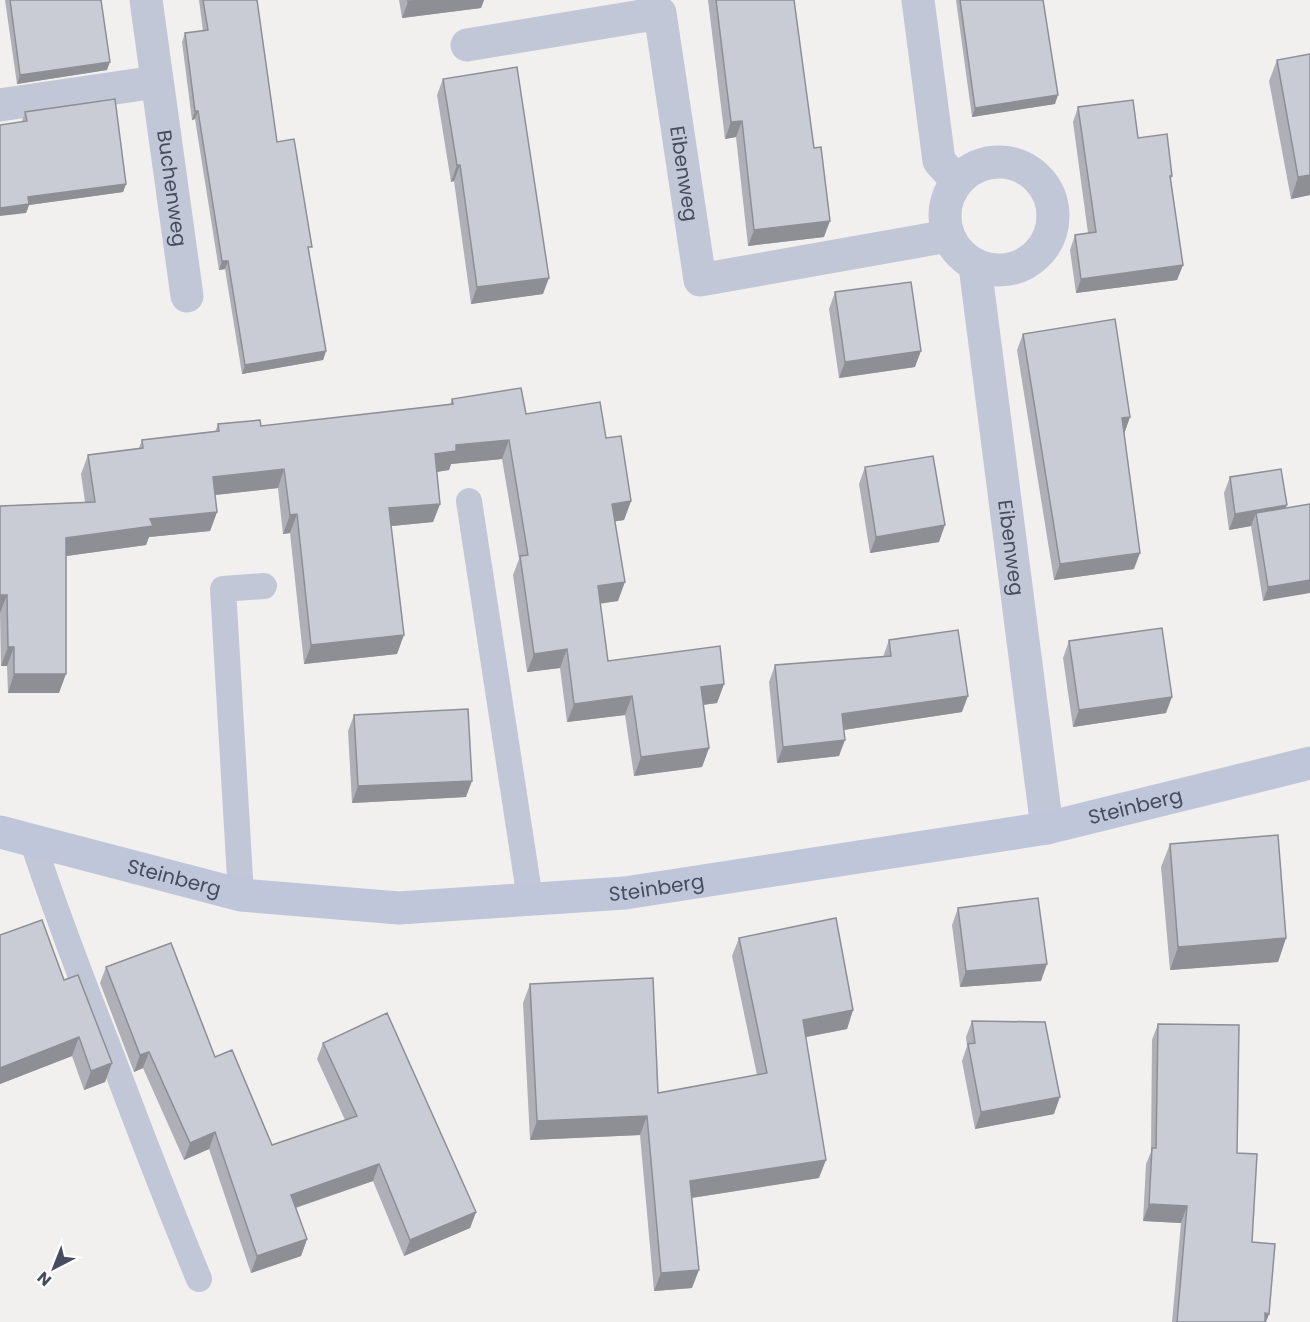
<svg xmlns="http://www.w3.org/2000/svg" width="1310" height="1322" viewBox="0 0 1310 1322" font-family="Poppins,sans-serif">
<rect width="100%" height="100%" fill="#f2efef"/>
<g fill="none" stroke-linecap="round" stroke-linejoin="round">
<path stroke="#c1c7d6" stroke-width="26" d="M 469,501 L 530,899
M 32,840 C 56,912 83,983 111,1054 C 139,1129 168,1204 199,1279
M 241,895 L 223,589 L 264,586"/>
<g stroke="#c1c7d6" stroke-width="33">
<path id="s1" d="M 146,0 L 187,296"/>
<path d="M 918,0 L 939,161 L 957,181"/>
<path id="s2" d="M 467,45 L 660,13 L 700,280 L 948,236"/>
<path d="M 0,105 L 156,82"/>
<circle cx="999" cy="216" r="54"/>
<path id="s3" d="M 975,266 L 1047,828"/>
</g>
<path stroke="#bfc6da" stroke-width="33" id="s4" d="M 0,832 L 241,895 L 399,908 L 625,893 L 1047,828 L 1310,763"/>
</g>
<path fill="#aeafb7" d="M 5,0 L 101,0 L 107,70 L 17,84 Z
M 199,0 L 257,0 L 277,142 L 309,253 L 326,351 L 323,360 L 242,374 L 225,269 L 219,270 L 195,119 L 192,120 L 182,42 L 185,33 L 203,31 Z
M 399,0 L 484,0 L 481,8 L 402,18 Z
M 708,0 L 794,0 L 824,237 L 748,246 L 736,137 L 725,139 Z
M 956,0 L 1043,0 L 1055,104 L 972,117 Z
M 1277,60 L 1310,195 L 1291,199 L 1269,81 Z
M 443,79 L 543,294 L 471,304 L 454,181 L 451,182 L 437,95 Z
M 1078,107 L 1138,138 L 1172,176 L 1171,180 L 1183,265 L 1177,280 L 1076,293 L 1070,250 L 1075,235 L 1088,233 L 1073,122 Z
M 25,112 L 126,184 L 123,192 L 29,205 L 26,213 L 22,121 Z
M 835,292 L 915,367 L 839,378 L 829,309 Z
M 1023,334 L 1130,417 L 1124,434 L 1134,569 L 1054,580 L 1017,350 Z
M 452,399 L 526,414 L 606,438 L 631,501 L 624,520 L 615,521 L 618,601 L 600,603 L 608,661 L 724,684 L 717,703 L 703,705 L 709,748 L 702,767 L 634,776 L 625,715 L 567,722 L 560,668 L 527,672 L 513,575 L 519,559 L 502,459 L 451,464 L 449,470 L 437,472 L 440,504 L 433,522 L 391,526 L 397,654 L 304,664 L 290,533 L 283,534 L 278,488 L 215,495 L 217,512 L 210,531 L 149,537 L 146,545 L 66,556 L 59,693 L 8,693 L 7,666 L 1,666 L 0,613 L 0,506 L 85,502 L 81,474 L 88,455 L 139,448 L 142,440 L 215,432 L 218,424 L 261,426 L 450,405 Z
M 865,467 L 939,542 L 870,553 L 859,484 Z
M 1230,477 L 1286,508 L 1310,504 L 1263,601 L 1251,526 L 1229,530 L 1224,493 Z
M 889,640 L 962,712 L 844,730 L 839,756 L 777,763 L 769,682 L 775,665 L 883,657 Z
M 1069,641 L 1166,713 L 1073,727 L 1063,658 Z
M 354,715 L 466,797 L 352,803 L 348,731 Z
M 1170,844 L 1286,938 L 1278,962 L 1170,970 L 1161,867 Z
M 958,908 L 1041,981 L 960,987 L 952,925 Z
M 0,935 L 64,980 L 112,1063 L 105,1082 L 84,1090 L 72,1056 L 0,1084 Z
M 739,938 L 853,1010 L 847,1029 L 806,1037 L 819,1178 L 692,1198 L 692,1288 L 654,1291 L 640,1135 L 530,1140 L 523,1003 L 530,984 L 658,1093 L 757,1075 L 732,956 Z
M 106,967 L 215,1057 L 272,1145 L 345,1120 L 317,1059 L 323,1043 L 476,1212 L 470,1228 L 404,1256 L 373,1181 L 296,1208 L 307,1239 L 301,1256 L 251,1273 L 209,1149 L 184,1160 L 143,1068 L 134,1072 L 100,983 Z
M 972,1021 L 1054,1114 L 975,1129 L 962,1061 L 967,1046 L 966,1037 Z
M 1158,1024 L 1237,1153 L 1252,1242 L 1269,1314 L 1266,1322 L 1172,1322 L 1181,1223 L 1143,1221 L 1146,1164 L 1151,1152 L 1152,1040 Z"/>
<path fill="#8d8f95" d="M 422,0 L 484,0 L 481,8 L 402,18 L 408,2 Z
M 110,62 L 107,70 L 17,84 L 20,75 Z
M 1058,95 L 1055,104 L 972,117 L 975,108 Z
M 195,111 L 198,111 L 195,119 L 192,120 Z
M 742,121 L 736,137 L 725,139 L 731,122 Z
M 457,165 L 460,165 L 454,181 L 451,182 Z
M 1310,175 L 1310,195 L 1291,199 L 1298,177 Z
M 126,184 L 123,192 L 29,205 L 26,213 L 0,216 L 0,208 L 28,197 Z
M 830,221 L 824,237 L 748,246 L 754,230 Z
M 222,261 L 228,261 L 225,269 L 219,270 Z
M 1183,265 L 1177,280 L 1076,293 L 1081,279 Z
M 549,278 L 543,294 L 471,304 L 477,287 Z
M 326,351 L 323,360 L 242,374 L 245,365 Z
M 921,351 L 915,367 L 839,378 L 845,362 Z
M 1130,417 L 1124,434 L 1116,435 L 1122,418 Z
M 509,440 L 502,459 L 451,464 L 449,470 L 429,473 L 435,454 L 456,445 Z
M 284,469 L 278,488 L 206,496 L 213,477 Z
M 631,501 L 624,520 L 605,523 L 612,504 Z
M 440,504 L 433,522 L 382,527 L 389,508 Z
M 1287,505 L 1281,521 L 1256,513 L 1251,526 L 1229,530 L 1235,514 Z
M 217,512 L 210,531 L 149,537 L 146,545 L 59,557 L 66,538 L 150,519 Z
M 297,514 L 290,533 L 283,534 L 290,515 Z
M 945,525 L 939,542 L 870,553 L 876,537 Z
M 1140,553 L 1134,569 L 1054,580 L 1060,564 Z
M 1310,580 L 1310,593 L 1263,601 L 1268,587 Z
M 625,582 L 618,601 L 591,605 L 598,586 Z
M 0,595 L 7,595 L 0,613 Z
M 404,635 L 397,654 L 304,664 L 311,645 Z
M 8,647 L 14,647 L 7,666 L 1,666 Z
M 567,649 L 560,668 L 527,672 L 534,654 Z
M 14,674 L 66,674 L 59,693 L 8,693 Z
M 724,684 L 717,703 L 694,706 L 701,687 Z
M 632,696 L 625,715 L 567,722 L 574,704 Z
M 968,696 L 962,712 L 836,731 L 842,714 Z
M 1172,697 L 1166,713 L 1073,727 L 1079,710 Z
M 845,740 L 839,756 L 777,763 L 783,747 Z
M 709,748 L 702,767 L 634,776 L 641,757 Z
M 472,781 L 466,797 L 352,803 L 358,786 Z
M 1286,938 L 1278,962 L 1170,970 L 1178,947 Z
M 1047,964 L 1041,981 L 960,987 L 966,971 Z
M 853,1010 L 847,1029 L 796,1039 L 803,1020 Z
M 79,1037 L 72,1056 L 0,1084 L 0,1068 Z
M 149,1052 L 143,1068 L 134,1072 L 140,1055 Z
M 112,1063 L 105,1082 L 84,1090 L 91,1071 Z
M 1060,1097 L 1054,1114 L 975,1129 L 981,1112 Z
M 647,1116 L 640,1135 L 530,1140 L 537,1121 Z
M 215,1132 L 209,1149 L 184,1160 L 190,1143 Z
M 826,1160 L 819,1178 L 684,1199 L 690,1181 Z
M 379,1164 L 373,1181 L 285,1211 L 291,1195 Z
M 1149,1204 L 1187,1206 L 1181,1223 L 1143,1221 Z
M 476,1212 L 470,1228 L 404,1256 L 410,1240 Z
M 307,1239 L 301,1256 L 251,1273 L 257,1256 Z
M 699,1270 L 692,1288 L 654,1291 L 661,1273 Z
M 1265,1313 L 1269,1314 L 1266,1322 L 1262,1322 Z"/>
<path fill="#caccd5" stroke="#8d8f95" stroke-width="1.5" d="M 10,0 L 101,0 L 110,62 L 20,75 Z
M 203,0 L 257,0 L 277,142 L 294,139 L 312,247 L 308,247 L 326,351 L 245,365 L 228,261 L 222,261 L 198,111 L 195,111 L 185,33 L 208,30 Z
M 408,0 L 422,0 L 408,2 Z
M 716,0 L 794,0 L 814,148 L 821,147 L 830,221 L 754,230 L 742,121 L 731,122 Z
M 960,0 L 1043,0 L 1058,95 L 975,108 Z
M 1310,54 L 1310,175 L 1298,177 L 1277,60 Z
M 517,67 L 549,278 L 477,287 L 460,165 L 457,165 L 443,79 Z
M 115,99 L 126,184 L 28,197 L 29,204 L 0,208 L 0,125 L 27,121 L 25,112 Z
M 1133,100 L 1138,138 L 1167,134 L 1172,176 L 1170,176 L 1183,265 L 1081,279 L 1075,235 L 1096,232 L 1078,107 Z
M 911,282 L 921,351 L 845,362 L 835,292 Z
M 1115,319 L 1130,417 L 1122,418 L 1140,553 L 1060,564 L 1023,334 Z
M 521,388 L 526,414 L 600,402 L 606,438 L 621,436 L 631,501 L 612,504 L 625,582 L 598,586 L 608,661 L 720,646 L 724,684 L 701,687 L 709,748 L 641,757 L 632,696 L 574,704 L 567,649 L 534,654 L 520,556 L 528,555 L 509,440 L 456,445 L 456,451 L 435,454 L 440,504 L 389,508 L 404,635 L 311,645 L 297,514 L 290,515 L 284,469 L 213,477 L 217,512 L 150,519 L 153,526 L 66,538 L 66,674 L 14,674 L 14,647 L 8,647 L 7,595 L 0,595 L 0,506 L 95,502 L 88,455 L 143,448 L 142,440 L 219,431 L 218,424 L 260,420 L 261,426 L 453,404 L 452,399 Z
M 933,456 L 945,525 L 876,537 L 865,467 Z
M 1281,469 L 1287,505 L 1235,514 L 1230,477 Z
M 1310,504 L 1310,580 L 1268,587 L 1256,513 Z
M 1162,628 L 1172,697 L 1079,710 L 1069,641 Z
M 958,630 L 968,696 L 842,714 L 845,740 L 783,747 L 775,665 L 891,656 L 889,640 Z
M 468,709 L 472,781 L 358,786 L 354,715 Z
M 1278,835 L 1286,938 L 1178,947 L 1170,844 Z
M 1038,898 L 1047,964 L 966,971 L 958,908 Z
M 836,918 L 853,1010 L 803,1020 L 826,1160 L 690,1181 L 699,1270 L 661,1273 L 647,1116 L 537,1121 L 530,984 L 653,978 L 658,1093 L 767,1073 L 739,938 Z
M 42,920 L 64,980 L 78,975 L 112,1063 L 91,1071 L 79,1037 L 0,1068 L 0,935 Z
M 171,943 L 215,1057 L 232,1050 L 272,1145 L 357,1116 L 323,1043 L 387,1013 L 476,1212 L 410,1240 L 379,1164 L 291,1195 L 307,1239 L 257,1256 L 215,1132 L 190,1143 L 149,1052 L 140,1055 L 106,967 Z
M 972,1021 L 1045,1022 L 1060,1097 L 981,1112 L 968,1044 L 975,1043 Z
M 1158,1024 L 1239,1025 L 1237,1153 L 1257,1154 L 1252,1242 L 1275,1244 L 1269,1314 L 1265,1313 L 1265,1322 L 1177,1322 L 1187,1206 L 1149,1204 L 1152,1148 L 1156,1148 Z"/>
<g text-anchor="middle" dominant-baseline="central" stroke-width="4.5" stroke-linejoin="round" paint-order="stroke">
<g font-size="20" fill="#454d5f" stroke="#fff">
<text stroke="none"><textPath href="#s2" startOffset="358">Eibenweg</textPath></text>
<text stroke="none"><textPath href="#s1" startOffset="190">Buchenweg</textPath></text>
<text stroke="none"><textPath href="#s3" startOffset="284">Eibenweg</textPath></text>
<text stroke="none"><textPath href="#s4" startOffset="1152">Steinberg</textPath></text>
<text stroke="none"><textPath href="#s4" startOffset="180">Steinberg</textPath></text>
<text stroke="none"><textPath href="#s4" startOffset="666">Steinberg</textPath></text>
</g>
</g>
<g transform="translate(54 1268) rotate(222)" stroke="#ffffff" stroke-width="4.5" paint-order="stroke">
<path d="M0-4.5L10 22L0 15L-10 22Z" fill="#454d5f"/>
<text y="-9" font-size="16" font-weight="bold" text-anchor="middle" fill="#454d5f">N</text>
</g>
</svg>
